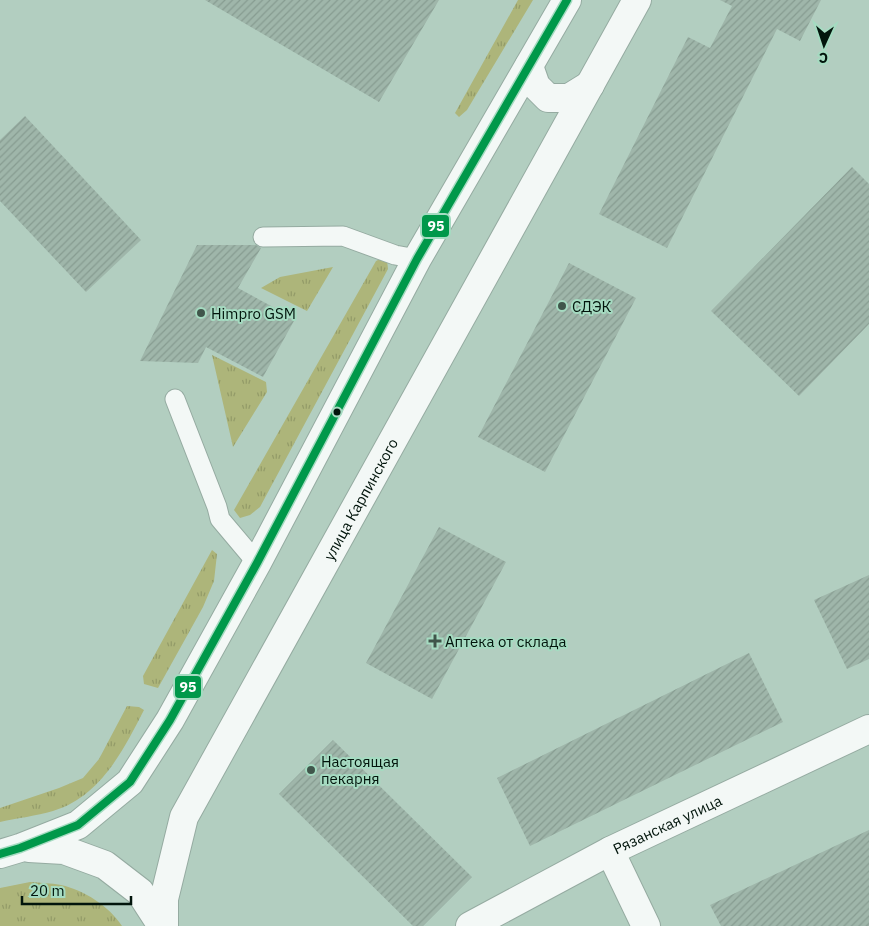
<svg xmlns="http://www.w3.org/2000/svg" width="869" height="926" viewBox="0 0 869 926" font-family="'IBM Plex Sans',sans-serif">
<defs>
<pattern id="grass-tufts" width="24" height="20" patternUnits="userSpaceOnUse" patternTransform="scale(1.25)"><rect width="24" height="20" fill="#adb57a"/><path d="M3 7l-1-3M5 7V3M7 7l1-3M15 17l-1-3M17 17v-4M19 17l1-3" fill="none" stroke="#939b68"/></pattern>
<pattern id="building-hatch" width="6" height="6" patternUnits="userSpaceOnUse" patternTransform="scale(1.25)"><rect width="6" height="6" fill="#9fb6aa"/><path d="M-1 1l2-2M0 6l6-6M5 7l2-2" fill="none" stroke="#879c91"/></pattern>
</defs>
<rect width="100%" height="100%" fill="#b2cec0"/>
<path fill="url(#grass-tufts)" d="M 518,0 L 533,0 L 467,110 L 459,117 L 455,113 Z
M 382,258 L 387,260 L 388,269 L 260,507 L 250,515 L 240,518 L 234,510 L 376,261 Z
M 333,267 L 307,311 L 261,288 L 280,277 Z
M 212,355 L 266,382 L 267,392 L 233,447 Z
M 212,550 L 217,554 L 214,581 L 203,607 L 158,688 L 144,684 L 143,676 Z
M 127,706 L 139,707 L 144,710 C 123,751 100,797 53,811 C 36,816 18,818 0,822 L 0,808 L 59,788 L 83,778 L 99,759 Z
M 30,882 C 40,883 51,883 61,885 C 84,890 109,906 122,926 L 0,926 L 0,888 Z"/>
<path fill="url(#building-hatch)" d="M 205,0 L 439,0 L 379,102 Z
M 720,0 L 821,0 L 800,41 L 777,29 L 667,248 L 599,214 L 688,37 L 710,48 L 732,6 Z
M 25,116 L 141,240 L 86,292 L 0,201 L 0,140 Z
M 852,167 L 869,184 L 869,324 L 799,396 L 711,311 Z
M 197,245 L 256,245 L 261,248 L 238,288 L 295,319 L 263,377 L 206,347 L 198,363 L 140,361 Z
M 569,263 L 636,298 L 545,472 L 478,437 Z
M 439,527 L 506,562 L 432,699 L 366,663 Z
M 869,575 L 869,659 L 847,669 L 814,600 Z
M 749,653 L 783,722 L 530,846 L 497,778 Z
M 333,740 L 472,877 L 423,926 L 413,926 L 279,794 Z
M 869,830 L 869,926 L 721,926 L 710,905 Z"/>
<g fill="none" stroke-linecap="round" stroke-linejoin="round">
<g stroke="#95aba1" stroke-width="21">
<path id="lane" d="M 263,237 L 343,236 L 395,255 L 417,259
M 175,399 L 217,507 L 220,519 L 257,563"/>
</g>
<g stroke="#95aba1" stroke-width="30">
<g id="street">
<path d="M 610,851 L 646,926"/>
<path id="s1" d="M 470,926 L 610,851 L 869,729"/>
</g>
</g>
<g stroke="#95aba1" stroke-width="30">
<g id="primary">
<path d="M 529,66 L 536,86 L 548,98 L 569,98 L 590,85"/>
<path d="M 29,848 L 64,850 L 105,865 L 140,892 L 162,926"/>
<path d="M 0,854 L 20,848 L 78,825 L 130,782 L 170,720 L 257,563 L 417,259 L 567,0"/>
<path id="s2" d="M 164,926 L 164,899 L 184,817 L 637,0"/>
</g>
</g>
<use href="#lane" stroke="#f3f8f6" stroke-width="19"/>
<use href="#street" stroke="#f3f8f6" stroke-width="28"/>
<use href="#primary" stroke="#f3f8f6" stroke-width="28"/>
<g stroke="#a5dbc1" stroke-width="11">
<path id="bus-1" d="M 0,854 L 20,848 L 78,825 L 130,782 L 170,720 L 257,563 L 417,259 L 567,0"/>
</g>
<use href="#bus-1" stroke="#00984a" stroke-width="8"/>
</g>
<g fill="#40564b" stroke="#a5dbc1" stroke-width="2">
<circle cx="562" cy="306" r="5"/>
<circle cx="201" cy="313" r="5"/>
<path d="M432.5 633.5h5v5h5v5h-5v5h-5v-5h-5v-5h5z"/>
<circle cx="311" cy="770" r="5"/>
</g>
<circle fill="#02150c" stroke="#a5dbc1" stroke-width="2" cx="337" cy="412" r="4.5"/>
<g text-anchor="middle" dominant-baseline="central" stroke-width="4" stroke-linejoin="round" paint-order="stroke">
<g font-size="15" fill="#02150c" stroke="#a5dbc1" text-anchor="start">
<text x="572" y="306">СДЭК</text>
<text x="211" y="313">Himpro GSM</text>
<text x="445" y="641">Аптека от склада</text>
<text x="321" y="761">Настоящая<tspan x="321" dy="17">пекарня</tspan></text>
</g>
<g font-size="15" fill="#02150c" stroke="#a5dbc1">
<text stroke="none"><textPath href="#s2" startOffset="475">улица Карпинского</textPath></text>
<text stroke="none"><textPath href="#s1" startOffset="222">Рязанская улица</textPath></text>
</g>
</g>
<g stroke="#a5dbc1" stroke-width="2">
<rect x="421" y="214" width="29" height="24" rx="5" fill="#00984a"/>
<rect x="174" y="675" width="28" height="24" rx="5" fill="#00984a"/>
</g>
<g font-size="14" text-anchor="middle" font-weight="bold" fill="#fff">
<text x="436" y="231">95</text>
<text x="188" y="692">95</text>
</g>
<g transform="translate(824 45) rotate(183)" stroke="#a5dbc1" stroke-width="4" paint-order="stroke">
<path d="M0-4L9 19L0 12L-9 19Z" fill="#02150c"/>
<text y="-8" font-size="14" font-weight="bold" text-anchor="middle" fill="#02150c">С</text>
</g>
<path d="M22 896v8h109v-8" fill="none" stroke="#02150c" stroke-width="2.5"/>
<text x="30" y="896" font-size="15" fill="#02150c" stroke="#a5dbc1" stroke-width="4" paint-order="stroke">20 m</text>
</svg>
